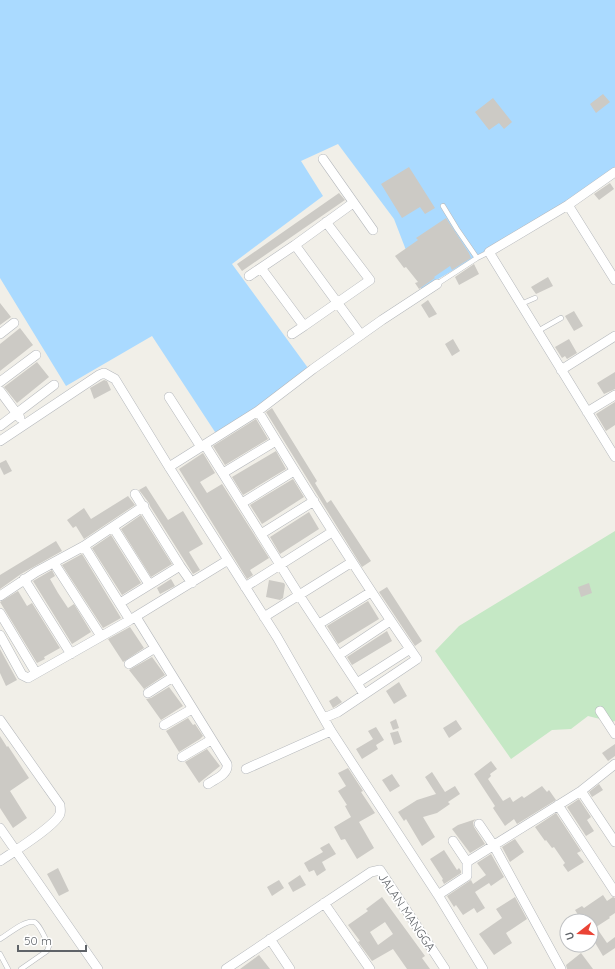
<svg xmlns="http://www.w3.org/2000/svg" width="615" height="969" viewBox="0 0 615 969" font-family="Quicksand,sans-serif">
<rect width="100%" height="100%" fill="#f1efe8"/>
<path fill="#c5e8c5" d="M 615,531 L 615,721 L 612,722 L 588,716 L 571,729 L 552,730 L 511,759 L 435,651 L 459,626 Z"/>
<path fill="#aadaff" d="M 0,0 L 615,0 L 615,170 C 552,212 487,251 421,289 L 394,219 L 338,144 L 301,161 L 323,196 L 232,264 L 308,368 L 262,405 L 217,435 L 152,336 L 66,386 L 0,278 Z"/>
<path fill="#cccac5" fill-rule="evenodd" d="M 603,94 L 610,102 L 596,113 L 590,104 Z
M 493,98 L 512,122 L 504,129 L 499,123 L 489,130 L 475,112 Z
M 409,167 L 435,208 L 425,214 L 420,207 L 402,218 L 381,184 Z
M 610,183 L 614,189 L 599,200 L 594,194 Z
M 339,193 L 345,200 L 242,271 L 237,264 Z
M 446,218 L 469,253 L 471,258 L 452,270 L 450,266 L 434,277 L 435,278 L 419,289 L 415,283 L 418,282 L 406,267 L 404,268 L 395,256 L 418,240 L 416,238 Z
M 474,264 L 479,274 L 459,285 L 455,277 Z
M 548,277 L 553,286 L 536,294 L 531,287 Z
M 428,300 L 437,314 L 429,318 L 421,305 Z
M 0,303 L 11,317 L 0,325 Z
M 574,311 L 583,326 L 574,331 L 565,316 Z
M 20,328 L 33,345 L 0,371 L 0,344 Z
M 453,339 L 460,351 L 452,356 L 445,344 Z
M 569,339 L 577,353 L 567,359 L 565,356 L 562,358 L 555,347 Z
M 37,362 L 49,377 L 17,403 L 4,387 Z
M 615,372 L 615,389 L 604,394 L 597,383 Z
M 104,380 L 107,381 L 111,390 L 94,399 L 90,388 Z
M 615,402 L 615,425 L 606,431 L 596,414 Z
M 272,408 L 317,481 L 315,483 L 327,503 L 331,500 L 371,561 L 362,567 L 266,412 Z
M 256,419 L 268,439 L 225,465 L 213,446 Z
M 276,451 L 286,469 L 243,495 L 232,477 Z
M 203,453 L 215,473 L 200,482 L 207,493 L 222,484 L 269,558 L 250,570 L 253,575 L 247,579 L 179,469 Z
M 6,460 L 12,471 L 4,475 L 0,467 L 0,463 Z
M 293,479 L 304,497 L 262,524 L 250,505 Z
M 146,486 L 168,520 L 183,511 L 203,544 L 189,552 L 200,570 L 193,574 L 150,506 L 149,503 L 139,490 Z
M 128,496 L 135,505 L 84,539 L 76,526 L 73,528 L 67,520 L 84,508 L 91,519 Z
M 309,512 L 319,529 L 280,554 L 270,537 Z
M 141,515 L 172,564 L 151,577 L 121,529 Z
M 111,535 L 141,583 L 122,595 L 92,548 Z
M 56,541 L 62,551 L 21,574 L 0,589 L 0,575 Z
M 82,554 L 121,618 L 103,628 L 62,565 Z
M 52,570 L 55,576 L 50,579 L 58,593 L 68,608 L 74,604 L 91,632 L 72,644 L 33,581 Z
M 171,579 L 175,586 L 160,594 L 157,588 Z
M 269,580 L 284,583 L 285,585 L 283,598 L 280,600 L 266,597 Z
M 589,583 L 592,593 L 581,597 L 578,587 Z
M 387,587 L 422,641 L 415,646 L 379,592 Z
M 18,591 L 27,606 L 32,603 L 60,648 L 44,657 L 45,659 L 37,663 L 0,602 Z
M 368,601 L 379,619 L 338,644 L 327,626 Z
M 130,627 L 144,648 L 123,662 L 108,639 Z
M 387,631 L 392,641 L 352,665 L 347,657 Z
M 0,649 L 17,680 L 6,686 L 0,673 Z
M 152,657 L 165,675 L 144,689 L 129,670 Z
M 399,682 L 407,696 L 394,704 L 386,691 Z
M 169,687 L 183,706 L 161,720 L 146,699 L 151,698 Z
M 337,696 L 342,702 L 333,708 L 329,701 Z
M 188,718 L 193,725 L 195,724 L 203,736 L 200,739 L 179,752 L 166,731 Z
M 396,719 L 399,728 L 393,730 L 390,722 Z
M 456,720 L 462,729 L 449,738 L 443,728 Z
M 376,727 L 384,740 L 376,745 L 378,749 L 362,759 L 356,749 L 373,739 L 368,731 Z
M 398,731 L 402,742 L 394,745 L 390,733 Z
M 0,736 L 7,747 L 8,746 L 29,778 L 10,791 L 27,818 L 13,828 L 0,808 Z
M 615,744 L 615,756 L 608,761 L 602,753 Z
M 207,749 L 220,766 L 199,783 L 185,762 Z
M 491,761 L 497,769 L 490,774 L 491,776 L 488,779 L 503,801 L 510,797 L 513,802 L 522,796 L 524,798 L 542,786 L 547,792 L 549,790 L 556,800 L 517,824 L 514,819 L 505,826 L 493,808 L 495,806 L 474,774 Z
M 348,768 L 363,791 L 361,792 L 375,813 L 359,822 L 374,848 L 357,859 L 345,839 L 341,840 L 334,827 L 351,817 L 345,806 L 347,805 L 338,791 L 346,786 L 338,773 Z
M 432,772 L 445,792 L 455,786 L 460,794 L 448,802 L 450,804 L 437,813 L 423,817 L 435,837 L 422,846 L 406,819 L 404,821 L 398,812 L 417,800 L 436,794 L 425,777 Z
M 392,774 L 400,786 L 390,792 L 382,780 Z
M 599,784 L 603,790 L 592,797 L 589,792 Z
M 579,799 L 591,817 L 587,820 L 594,831 L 586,836 L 567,807 Z
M 556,813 L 581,851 L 577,853 L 584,862 L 568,872 L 563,865 L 565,863 L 554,847 L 552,848 L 546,840 L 545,841 L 535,827 Z
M 476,819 L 473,822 L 474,827 L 485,844 L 470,853 L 452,829 L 458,825 Z
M 515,839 L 524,852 L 510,862 L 502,847 Z
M 329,843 L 336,854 L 322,862 L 326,870 L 317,876 L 314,870 L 309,872 L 304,863 L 323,852 L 320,848 Z
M 444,850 L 457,870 L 459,868 L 461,871 L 461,873 L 444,884 L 442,880 L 443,879 L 430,859 Z
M 491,854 L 504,877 L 491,886 L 489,883 L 475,892 L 485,908 L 477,913 L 474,908 L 463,915 L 456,905 L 454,907 L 447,896 L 471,880 L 473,884 L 486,875 L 477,863 Z
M 58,868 L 69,891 L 59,896 L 47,874 Z
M 300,875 L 306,885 L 293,892 L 288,883 Z
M 279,880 L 284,888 L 272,896 L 267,887 Z
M 603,895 L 607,901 L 613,897 L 615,898 L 615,913 L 609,917 L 610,918 L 596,927 L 607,943 L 615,937 L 615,948 L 603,956 L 591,936 L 591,921 L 582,921 L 575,910 L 582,906 L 584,908 Z
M 382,897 L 425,956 L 422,958 L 430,969 L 407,969 L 393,949 L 372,961 L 358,942 L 360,941 L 348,925 L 368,911 L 366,909 ZM 385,922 L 393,934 L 378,945 L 370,932 Z
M 515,897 L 527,919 L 506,933 L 512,943 L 494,955 L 479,934 L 502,918 L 496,909 Z
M 581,953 L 593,969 L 567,969 L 566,965 Z
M 259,955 L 270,969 L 240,969 Z"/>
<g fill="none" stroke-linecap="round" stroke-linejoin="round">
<g stroke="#b5b8bc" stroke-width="5.5">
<path id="lane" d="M 443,206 L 457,229 L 477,258
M 437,284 L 477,258 L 489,252
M 521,304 L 535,298
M 538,331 L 561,318
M 0,939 C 7,935 26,919 34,922 C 39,923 46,940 49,946 L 47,951 L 21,969
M 0,954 L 8,969"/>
</g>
<g stroke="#b5b8bc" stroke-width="10">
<path id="street" d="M 323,159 L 373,230
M 615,172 L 568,205 L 489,252 L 615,457
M 568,205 L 615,280
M 295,245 L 353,203
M 261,268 L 304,326 L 292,334
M 249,276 L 295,245 L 361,335
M 304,326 L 370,280 L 326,222
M 0,334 L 14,323
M 561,370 L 615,336
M 0,382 L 36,355
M 0,391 L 20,418
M 169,397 L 201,447
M 258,411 C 309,495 361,579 417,659 L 338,712 L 324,718
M 587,412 L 615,395
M 0,426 L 54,385
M 0,441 L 99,375 L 104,373 L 115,379 L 169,467 L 277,637 L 331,731 L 438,895 L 483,969
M 205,445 L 299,595 L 364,694
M 169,467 L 258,411 L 313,369 L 382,320 L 437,284
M 223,473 L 276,441
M 135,494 L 180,566 L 192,583
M 242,503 L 294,471
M 113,527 L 149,584
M 261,534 L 314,501
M 84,546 L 130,620
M 54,563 L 101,636
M 24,579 L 71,654
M 245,587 L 332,532
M 0,596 L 36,572 L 84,546 L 144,506
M 120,603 L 180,566
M 0,613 L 36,673
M 136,617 L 227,764 C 229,774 215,779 208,784
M 264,617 L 352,562
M 319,624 L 371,592
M 0,635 L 22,675 L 28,678 L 130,620 L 228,560
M 339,655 L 390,621
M 129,664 L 155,648
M 357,683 L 410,649
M 148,693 L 173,677
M 600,711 L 615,734
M 0,720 L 60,805 C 60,808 61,811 60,814 C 54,827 13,852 0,861
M 164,725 L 192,709
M 182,757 L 211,740
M 246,769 L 331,731
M 581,791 L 615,842
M 558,805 L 615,892
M 479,824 L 494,846 L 561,969
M 0,828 L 98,969
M 453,841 L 467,862
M 438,895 L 467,876 L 467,862 L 581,791 L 615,764
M 324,903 L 370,969
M 270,939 L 290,969
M 226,969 L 371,872 L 380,870 L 445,969"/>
</g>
<use href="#lane" stroke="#fff" stroke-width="4.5"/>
<use href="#street" stroke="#fff" stroke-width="9"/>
</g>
<g text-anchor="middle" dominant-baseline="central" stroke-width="3.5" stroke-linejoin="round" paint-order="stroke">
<g font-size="12" fill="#5f6368" stroke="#fff">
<text transform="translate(407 912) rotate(56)">JALAN MANGGA</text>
</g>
</g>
<g transform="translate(579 933) rotate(253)"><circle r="19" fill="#ffffff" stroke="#bfc1c3"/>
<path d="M0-3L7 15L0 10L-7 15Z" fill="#ea4335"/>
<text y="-6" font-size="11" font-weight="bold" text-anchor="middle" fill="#5f6368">U</text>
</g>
<path d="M18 945v6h68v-6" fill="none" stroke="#5f6368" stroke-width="2"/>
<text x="24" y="945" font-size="12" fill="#5f6368" stroke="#ffffff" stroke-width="3" paint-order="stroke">50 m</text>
</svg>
